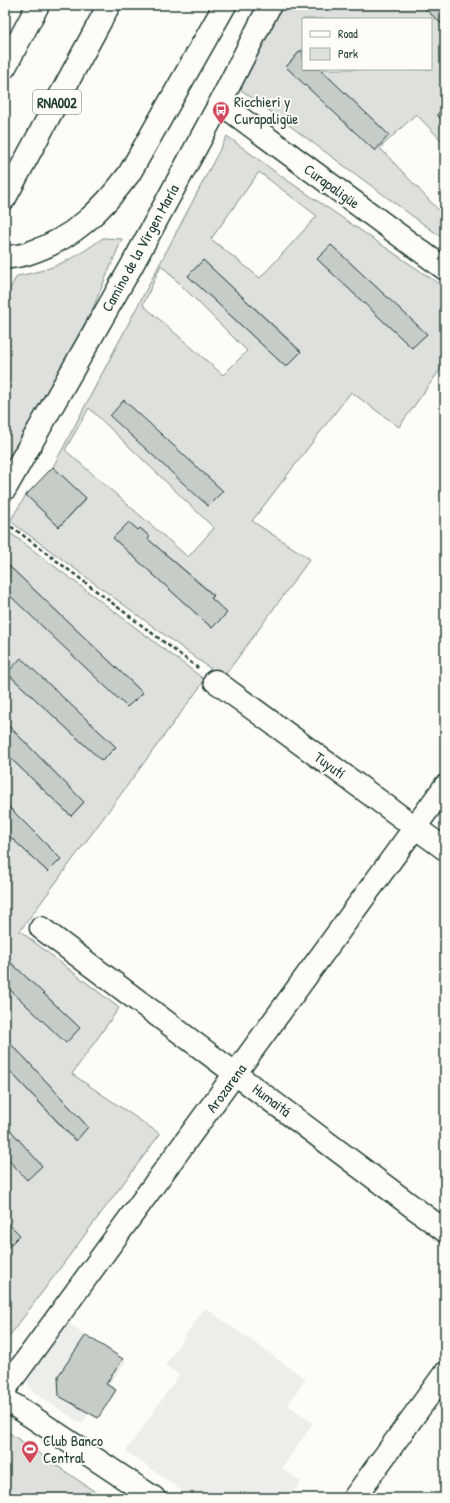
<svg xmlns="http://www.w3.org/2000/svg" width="450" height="1503" viewBox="0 0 450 1503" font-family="'Patrick Hand',sans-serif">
<rect width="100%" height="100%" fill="#fdfcf7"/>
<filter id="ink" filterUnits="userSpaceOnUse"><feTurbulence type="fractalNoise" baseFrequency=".025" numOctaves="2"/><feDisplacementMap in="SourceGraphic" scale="8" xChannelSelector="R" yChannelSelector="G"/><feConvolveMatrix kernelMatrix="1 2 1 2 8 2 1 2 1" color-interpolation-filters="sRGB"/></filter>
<g filter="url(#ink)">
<path fill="#eceee9" d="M 205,1308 L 306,1379 L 288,1405 L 313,1423 L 282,1468 L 301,1482 L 289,1498 L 192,1498 L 126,1451 L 179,1375 L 165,1365 Z
M 65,1321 L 126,1361 L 82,1424 L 33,1392 L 28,1385 L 28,1378 L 30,1370 Z"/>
<path fill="#dde0db" stroke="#7e8e88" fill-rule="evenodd" d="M 282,5 L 421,5 L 445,27 L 445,105 L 437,115 L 445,122 L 445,144 L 416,114 L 380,148 L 445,217 L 445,240 L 237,87 ZM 303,19 L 431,19 L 431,69 L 320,69 L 389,135 L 375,150 L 286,67 L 300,51 L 303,53 Z
M 227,136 L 278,174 L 445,288 L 445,363 L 399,427 L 351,392 L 252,521 L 310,559 L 223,678 L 10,521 L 26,495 L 59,527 L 86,499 L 53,467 ZM 259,172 L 317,216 L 260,278 L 211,239 ZM 331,245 L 426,334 L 412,348 L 317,259 ZM 203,260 L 301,351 L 286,367 L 188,276 ZM 161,265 L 247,351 L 223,375 L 143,305 ZM 124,401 L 223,491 L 208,505 ZM 89,408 L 214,528 L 188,557 L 65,450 ZM 129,523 L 138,530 L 140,528 L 150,537 L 148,539 L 214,595 L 211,598 L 227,613 L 212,628 L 113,538 Z
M 103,238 L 122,239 L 92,310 L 5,470 L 5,297 L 17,276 C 53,270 74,259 103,238 Z
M 5,529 L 205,680 L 20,931 L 119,1008 L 72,1074 L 160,1134 L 5,1342 L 5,1250 L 20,1235 L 5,1220 L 5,1156 L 41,1166 L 5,1124 L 5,1066 L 75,1141 L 88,1127 L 22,1055 L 5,1039 L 5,985 L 66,1042 L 80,1028 L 5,957 L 5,832 L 48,872 L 5,803 L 5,753 L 71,816 L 84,802 L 5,722 L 5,631 L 9,624 L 5,620 L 5,591 L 143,693 L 8,565 L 5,567 ZM 21,659 L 116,747 L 102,761 L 7,673 Z
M 5,1430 L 104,1498 L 5,1498 Z"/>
<path fill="#c6cdc7" stroke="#1f3d34" d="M 421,5 L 445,5 L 445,27 Z
M 301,50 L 303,53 L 303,69 L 320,69 L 389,135 L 375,151 L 286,67 Z
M 445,105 L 445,122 L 437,115 Z
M 331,245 L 427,334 L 412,348 L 317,259 Z
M 203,260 L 301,352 L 286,367 L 188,276 Z
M 124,400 L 223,491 L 208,506 L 110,416 Z
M 53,467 L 86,498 L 59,527 L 26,495 Z
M 129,522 L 138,530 L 140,528 L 150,537 L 148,539 L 214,596 L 211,598 L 227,613 L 212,628 L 113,538 Z
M 8,565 L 143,693 L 127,707 L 5,591 L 5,567 Z
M 21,658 L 116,747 L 102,761 L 7,673 Z
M 5,722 L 84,802 L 71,816 L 5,753 Z
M 5,803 L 61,859 L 48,872 L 5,832 Z
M 5,957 L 80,1028 L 66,1043 L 5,985 Z
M 5,1039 L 22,1055 L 88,1127 L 76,1141 L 5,1066 Z
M 5,1124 L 42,1166 L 27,1180 L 5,1156 Z
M 5,1220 L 20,1235 L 5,1250 Z
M 86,1335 L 123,1359 L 106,1384 L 116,1390 L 98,1418 L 59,1396 L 58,1376 Z"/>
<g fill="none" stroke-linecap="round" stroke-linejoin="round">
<g stroke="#1f3d34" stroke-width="25">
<path id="minor" d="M 220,103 L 445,269
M 5,258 C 13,256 22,256 29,253 C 73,239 102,210 129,174 L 225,5
M 5,489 L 131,267 L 220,103 L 270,5
M 215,681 L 445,849
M 41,928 L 445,1231
M 5,1389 L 445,786
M 354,1498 L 445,1373"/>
</g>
<g stroke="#1f3d34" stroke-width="25">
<path id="major" d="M 5,1399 L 154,1498"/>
</g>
<g stroke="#1f3d34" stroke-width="25">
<path id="highway" d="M 5,67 L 38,5
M 5,198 L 109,5"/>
</g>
<path stroke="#1f3d34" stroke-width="2.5" stroke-dasharray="4 3" stroke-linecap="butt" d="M 5,523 L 16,530 L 198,668"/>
<use href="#minor" stroke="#fdfcf7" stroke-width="22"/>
<use href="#major" stroke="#fdfcf7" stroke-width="22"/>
<use href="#highway" stroke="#fdfcf7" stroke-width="22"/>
</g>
</g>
<defs>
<g id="bus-pin" transform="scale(0.9)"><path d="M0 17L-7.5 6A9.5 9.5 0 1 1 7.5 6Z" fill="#d1495b" stroke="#fdfcf7"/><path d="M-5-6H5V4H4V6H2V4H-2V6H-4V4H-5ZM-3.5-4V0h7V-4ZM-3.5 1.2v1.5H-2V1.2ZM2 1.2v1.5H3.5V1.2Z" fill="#fff"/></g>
<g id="stadium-pin" transform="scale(0.9)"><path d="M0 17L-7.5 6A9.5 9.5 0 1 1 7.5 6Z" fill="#d1495b" stroke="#fdfcf7"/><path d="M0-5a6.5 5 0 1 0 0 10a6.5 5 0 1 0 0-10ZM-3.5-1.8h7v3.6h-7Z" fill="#fff"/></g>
</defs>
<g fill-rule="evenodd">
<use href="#bus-pin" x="221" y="110"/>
<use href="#stadium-pin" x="30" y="1449"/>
</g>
<g text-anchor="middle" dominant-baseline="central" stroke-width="4" stroke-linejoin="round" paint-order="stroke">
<rect fill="#fdfcf7" stroke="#62766e" stroke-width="1" x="33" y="90" width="48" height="24" rx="3"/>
<g font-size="14" font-weight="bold" fill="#1f3d34">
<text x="57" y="102">RNA002</text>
</g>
<g font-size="15" fill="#1f3d34" stroke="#fdfcf7" text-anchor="start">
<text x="234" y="101">Ricchieri y<tspan x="234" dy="17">Curapaligüe</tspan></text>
<text x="43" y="1440">Club Banco<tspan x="43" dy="17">Central</tspan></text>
</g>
<g font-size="15" fill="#1f3d34" stroke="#fdfcf7">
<text transform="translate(332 186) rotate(36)">Curapaligüe</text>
<text transform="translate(140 248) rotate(-61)">Camino de la Virgen María</text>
<text transform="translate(330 765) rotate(36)">Tuyutí</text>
<text transform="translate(226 1088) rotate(-54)">Arozarena</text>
<text transform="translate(272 1100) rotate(37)">Humaitá</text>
</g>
</g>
<rect width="450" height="1503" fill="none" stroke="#fdfcf7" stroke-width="20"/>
<rect x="10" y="10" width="430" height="1483" fill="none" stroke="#1f3d34" stroke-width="1.5" filter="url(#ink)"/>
<rect x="302" y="18" width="130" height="52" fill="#fdfcf7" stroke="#a4b0a9"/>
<rect x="310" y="31" width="20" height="6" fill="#fdfcf7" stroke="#a4b0a9"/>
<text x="338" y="38" font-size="12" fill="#1f3d34">Road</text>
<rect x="310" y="48" width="20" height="12" fill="#dde0db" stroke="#a4b0a9"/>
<text x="338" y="58" font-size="12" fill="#1f3d34">Park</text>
</svg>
